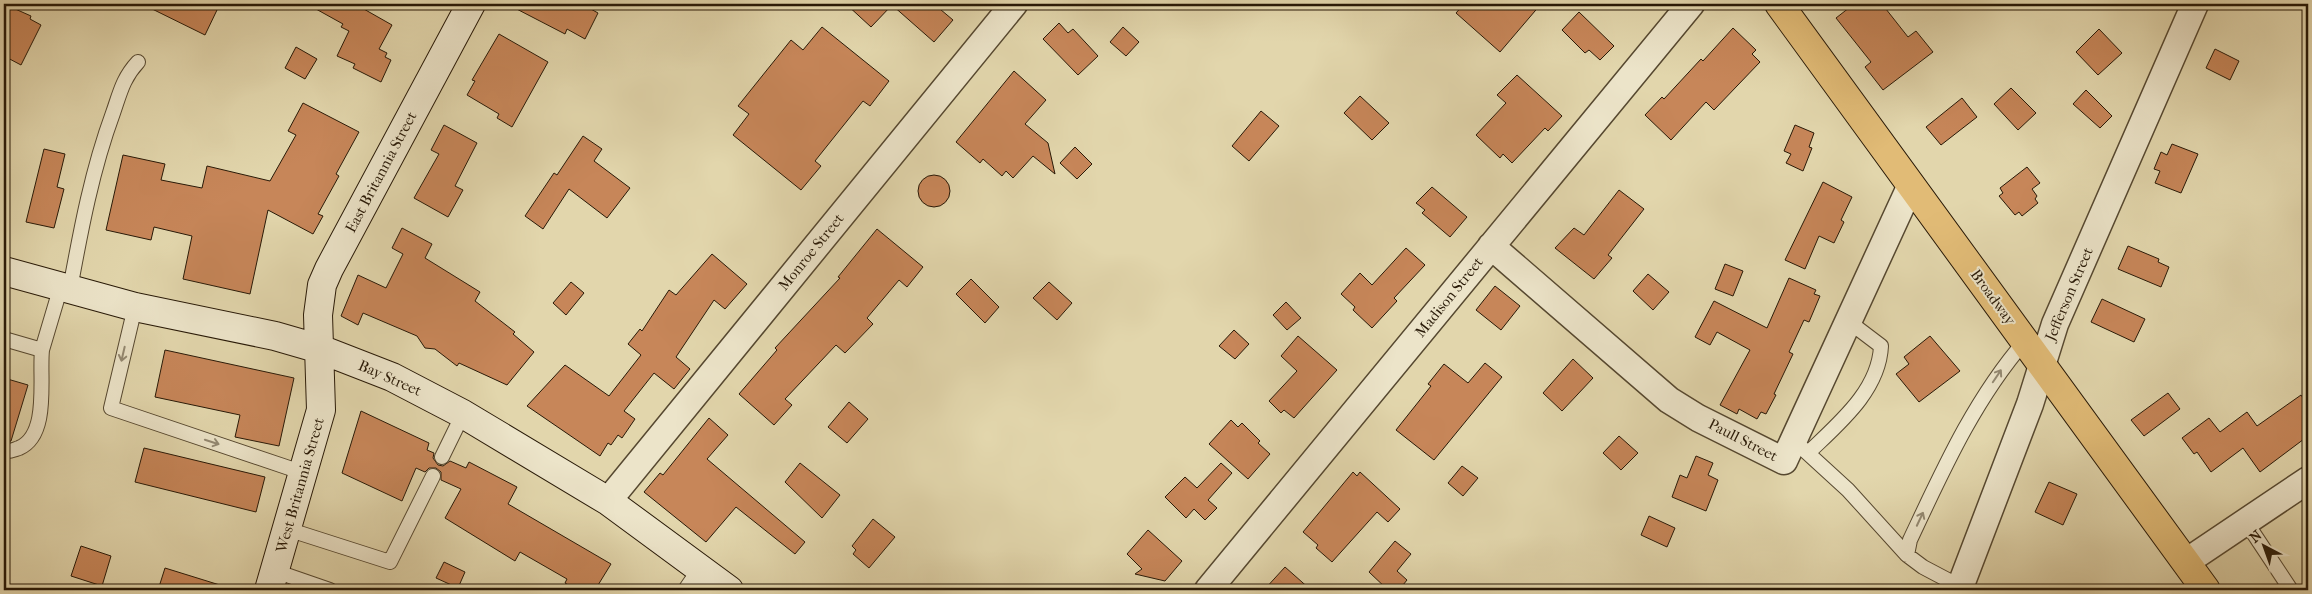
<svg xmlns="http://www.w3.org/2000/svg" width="2312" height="594" viewBox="0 0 2312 594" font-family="'IM FELL French Canon',serif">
<rect width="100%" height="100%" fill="#e2d6ac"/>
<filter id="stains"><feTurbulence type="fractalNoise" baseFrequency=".004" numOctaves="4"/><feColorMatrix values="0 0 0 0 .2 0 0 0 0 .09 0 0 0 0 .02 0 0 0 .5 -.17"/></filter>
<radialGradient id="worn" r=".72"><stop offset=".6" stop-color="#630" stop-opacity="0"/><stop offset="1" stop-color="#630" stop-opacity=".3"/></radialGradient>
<path fill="#c78659" stroke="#281907" d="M 4,4 L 31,16 L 30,19 L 41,25 L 21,65 L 4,56 Z
M 142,4 L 205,4 L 217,10 L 205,35 Z
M 307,4 L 355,4 L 392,25 L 379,49 L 387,53 L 385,57 L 391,60 L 381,82 L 353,68 L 355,64 L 337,56 L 349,31 L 341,27 L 343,24 Z
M 507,4 L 582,4 L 598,13 L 585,39 L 567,29 L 565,34 Z
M 846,4 L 934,4 L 953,20 L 934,42 L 892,5 L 871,27 Z
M 1464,4 L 1541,4 L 1500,52 L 1456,13 Z
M 1854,4 L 1882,4 L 1908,37 L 1916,31 L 1933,52 L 1883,90 L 1865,67 L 1871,62 L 1836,18 Z
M 1579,12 L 1614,46 L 1600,60 L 1589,50 L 1585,53 L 1562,30 Z
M 1059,23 L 1068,33 L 1073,29 L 1098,56 L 1078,75 L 1043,39 Z
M 822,27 L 889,81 L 870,106 L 863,101 L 815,161 L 821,166 L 801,190 L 733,135 L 749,114 L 738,106 L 791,40 L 803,50 Z
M 1123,27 L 1139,42 L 1126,56 L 1110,42 Z
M 1733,28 L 1756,50 L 1752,54 L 1760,62 L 1714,110 L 1706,102 L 1671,140 L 1645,115 L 1662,97 L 1664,99 L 1701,59 L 1703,61 Z
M 2099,29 L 2122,53 L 2098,75 L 2076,52 Z
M 499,34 L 548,62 L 512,127 L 497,118 L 499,114 L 467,95 L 475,81 L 472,80 Z
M 296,47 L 317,59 L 305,79 L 285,68 Z
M 2215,49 L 2239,61 L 2230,80 L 2206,68 Z
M 1014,71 L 1046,100 L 1025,124 L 1048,143 L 1055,174 L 1033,156 L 1013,178 L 1006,171 L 1002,176 L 983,159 L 980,163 L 956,142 Z
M 1517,75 L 1562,116 L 1548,131 L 1545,128 L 1512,163 L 1503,154 L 1500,158 L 1476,135 L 1506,103 L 1497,95 Z
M 2011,88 L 2036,113 L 2018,130 L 1994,104 Z
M 2086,90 L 2112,116 L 2100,128 L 2073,104 Z
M 1360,96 L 1389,123 L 1372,140 L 1344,113 Z
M 1962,98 L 1977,117 L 1941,145 L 1926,127 Z
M 303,103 L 359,132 L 336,174 L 339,176 L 318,214 L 323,216 L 313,234 L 268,210 L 250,294 L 183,279 L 192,236 L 154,227 L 151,240 L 106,230 L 123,155 L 165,164 L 161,180 L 202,188 L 207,166 L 270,181 L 296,135 L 288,131 Z
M 1261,111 L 1279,126 L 1249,161 L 1232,146 Z
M 444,125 L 477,143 L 455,186 L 463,190 L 448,217 L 414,198 L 439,154 L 431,150 Z
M 1795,125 L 1814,133 L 1809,147 L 1812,148 L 1803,171 L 1786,163 L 1791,154 L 1784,151 Z
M 583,136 L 602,149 L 594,161 L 630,188 L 607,218 L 569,189 L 543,229 L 525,216 L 554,173 L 557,175 Z
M 2172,144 L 2198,154 L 2181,193 L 2155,183 L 2160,171 L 2154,169 L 2161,152 L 2167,155 Z
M 1075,147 L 1092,164 L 1077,179 L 1060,163 Z
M 44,149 L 65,154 L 57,187 L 64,189 L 54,228 L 26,222 Z
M 2027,167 L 2040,183 L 2032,189 L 2037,196 L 2035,199 L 2038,203 L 2022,216 L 2019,212 L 2015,215 L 1999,196 L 2003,193 L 2000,188 Z
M918 191a16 16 0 1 1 32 0a16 16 0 1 1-32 0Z
M 1823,182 L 1852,197 L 1841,220 L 1844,222 L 1834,243 L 1819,236 L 1805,269 L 1785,260 Z
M 1432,187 L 1467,217 L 1450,237 L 1422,213 L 1425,210 L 1416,203 Z
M 1619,190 L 1644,209 L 1608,255 L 1612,258 L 1594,279 L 1555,248 L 1574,228 L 1584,235 Z
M 402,228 L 432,244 L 425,258 L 480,292 L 475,301 L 515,332 L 513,334 L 534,352 L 507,385 L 459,363 L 457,366 L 435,349 L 425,348 L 417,336 L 363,313 L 358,325 L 341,316 L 358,275 L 386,288 L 403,254 L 392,248 Z
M 877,229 L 923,267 L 907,287 L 899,280 L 867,318 L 873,324 L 845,353 L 836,345 L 785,399 L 792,405 L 774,425 L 739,394 L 777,350 L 775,348 L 840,278 L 838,277 Z
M 2128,246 L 2159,259 L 2158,262 L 2169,267 L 2161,287 L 2118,269 Z
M 1406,248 L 1425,265 L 1394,298 L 1397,301 L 1372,328 L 1353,310 L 1355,307 L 1341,294 L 1360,273 L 1372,285 Z
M 712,254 L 747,284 L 725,309 L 714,300 L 676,357 L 690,369 L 674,389 L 654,373 L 624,411 L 635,419 L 622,438 L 618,435 L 611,445 L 608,443 L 600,456 L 527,406 L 565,365 L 609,396 L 641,355 L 628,344 L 640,329 L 642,331 L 669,290 L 676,295 Z
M 1725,264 L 1743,271 L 1733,296 L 1715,289 Z
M 1648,274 L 1669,292 L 1653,310 L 1633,291 Z
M 1789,278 L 1816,290 L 1814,294 L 1820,296 L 1809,322 L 1804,320 L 1789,352 L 1793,354 L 1774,394 L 1776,395 L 1766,414 L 1761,412 L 1757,419 L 1739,409 L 1737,414 L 1720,405 L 1750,350 L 1717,332 L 1710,345 L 1695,337 L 1714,301 L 1767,328 Z
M 971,279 L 999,307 L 985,323 L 956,294 Z
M 571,282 L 584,293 L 566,315 L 553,303 Z
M 1049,282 L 1072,303 L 1057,320 L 1033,298 Z
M 1495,286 L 1520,306 L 1501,330 L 1476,310 Z
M 2102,299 L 2145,319 L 2134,342 L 2091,322 Z
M 1286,302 L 1301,318 L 1287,330 L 1273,315 Z
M 1234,330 L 1249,344 L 1235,359 L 1219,346 Z
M 1298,336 L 1337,370 L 1294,418 L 1284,410 L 1281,413 L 1269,401 L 1297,371 L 1281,356 Z
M 1930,336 L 1960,371 L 1919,402 L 1896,374 L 1909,364 L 1904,357 Z
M 165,350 L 294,378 L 279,446 L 235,437 L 240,415 L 155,397 Z
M 1573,359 L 1593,378 L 1562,411 L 1543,393 Z
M 1485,363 L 1502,377 L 1434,460 L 1396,430 L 1431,386 L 1428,384 L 1444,364 L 1468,383 Z
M 4,378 L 28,385 L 11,441 L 7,442 L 4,442 Z
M 2168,393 L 2180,409 L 2144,436 L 2131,420 Z
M 2301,395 L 2308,405 L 2308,436 L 2260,472 L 2243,448 L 2211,472 L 2197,452 L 2194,454 L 2182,438 L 2209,418 L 2220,432 L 2247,412 L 2257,426 Z
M 849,402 L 868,419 L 847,443 L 828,427 Z
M 361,411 L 429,443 L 427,450 L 434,453 L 433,458 L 438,465 L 443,466 L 450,461 L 466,468 L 469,462 L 517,487 L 508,504 L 611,564 L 595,590 L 577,590 L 565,583 L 567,579 L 520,552 L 515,561 L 445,518 L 461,489 L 441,480 L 441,472 L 436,468 L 429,468 L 425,472 L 416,468 L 402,501 L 342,473 Z
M 709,418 L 728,435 L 707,459 L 805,542 L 795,554 L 736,507 L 706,542 L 644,492 L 660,473 L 663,475 Z
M 1231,420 L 1238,427 L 1242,423 L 1260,441 L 1258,443 L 1270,454 L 1248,479 L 1209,444 Z
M 1619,436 L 1638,453 L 1621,470 L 1603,453 Z
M 144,448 L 265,477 L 256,512 L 135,482 Z
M 1696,456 L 1713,463 L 1708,475 L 1718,480 L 1706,511 L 1672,497 L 1680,475 L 1687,478 Z
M 800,463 L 840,495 L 822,518 L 785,482 Z
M 1221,463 L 1232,473 L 1208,500 L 1217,508 L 1205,520 L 1194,509 L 1186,518 L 1165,497 L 1185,477 L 1197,488 Z
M 1462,466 L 1478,478 L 1463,496 L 1448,483 Z
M 1353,472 L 1357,476 L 1360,472 L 1400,509 L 1388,522 L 1377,512 L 1332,562 L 1316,548 L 1318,545 L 1303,532 Z
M 2049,482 L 2077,494 L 2063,525 L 2035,512 Z
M 1649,516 L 1675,528 L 1667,547 L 1641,535 Z
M 873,519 L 895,537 L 869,568 L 853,554 L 856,550 L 852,546 Z
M 1148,530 L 1182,561 L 1165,581 L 1135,574 L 1142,569 L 1127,554 Z
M 1395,541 L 1411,554 L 1397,571 L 1407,580 L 1399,590 L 1388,590 L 1369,572 Z
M 81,546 L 111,556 L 102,586 L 71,576 Z
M 444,562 L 465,572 L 458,588 L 436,578 Z
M 1285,567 L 1311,590 L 1264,590 Z
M 165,568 L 223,586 L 222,590 L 158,590 Z"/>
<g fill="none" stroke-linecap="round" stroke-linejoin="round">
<g stroke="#564830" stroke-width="16">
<path id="lane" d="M 70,289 C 81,229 92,170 113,113 C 120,93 123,78 138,62
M 135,307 L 111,408 L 304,473
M 4,339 L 42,350 L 61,286
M 1801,447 L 1848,490 L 1907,555
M 4,451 C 10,452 13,450 19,448 C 50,435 39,377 42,350
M 1808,453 C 1838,424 1879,391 1881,346 L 1848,321
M 442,457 L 463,414
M 2246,522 L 2291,590
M 287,529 L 390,562 L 433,476
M 275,571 L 330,590
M 1961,587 L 1923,567 L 1907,555 L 1910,540 C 1943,470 1974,400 2025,341
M 685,590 L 700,568"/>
</g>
<g stroke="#564830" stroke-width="29">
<path id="street" d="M 1491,246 L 1669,400 L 1698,418 L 1784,461 L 1911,185
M 608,501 L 1014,4
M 2186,562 L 2308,480
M 1208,590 L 1691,4
M 1959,590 L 2030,404 L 2055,324 L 2195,4"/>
</g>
<g stroke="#281907" stroke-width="30">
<path id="secondary" d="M 4,271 L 135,307 L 275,336 L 320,349 L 392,377 L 463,414 L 608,501 L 729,590
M 269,590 L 321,410 L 318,315 L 322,285 L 329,269 L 471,4"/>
</g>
<g stroke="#281907" stroke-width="30">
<path id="primary" d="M 1779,4 L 2206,590"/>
</g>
<use href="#lane" stroke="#ece4c9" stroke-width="14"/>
<use href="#street" stroke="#ece4c9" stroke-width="26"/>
<use href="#secondary" stroke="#ece4c9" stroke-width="28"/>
<use href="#primary" stroke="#e1bb76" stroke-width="28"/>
</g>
<defs><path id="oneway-shaft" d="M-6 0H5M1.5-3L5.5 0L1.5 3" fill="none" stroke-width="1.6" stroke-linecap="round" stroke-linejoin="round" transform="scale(1.25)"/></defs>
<g stroke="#948972">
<use href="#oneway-shaft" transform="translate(123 354) rotate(103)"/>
<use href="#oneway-shaft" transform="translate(1997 376) rotate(-56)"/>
<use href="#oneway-shaft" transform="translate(212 442) rotate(18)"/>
<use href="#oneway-shaft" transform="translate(1920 519) rotate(-65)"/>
</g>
<g text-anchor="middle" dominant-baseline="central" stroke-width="4" stroke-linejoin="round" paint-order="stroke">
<g font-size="15" fill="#281907" stroke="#ece4c9">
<text transform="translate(381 172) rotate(-62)">East Britannia Street</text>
<text transform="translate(811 252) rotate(-51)">Monroe Street</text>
<text transform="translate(2069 294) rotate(-67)">Jefferson Street</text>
<text transform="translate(1449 297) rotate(-51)">Madison Street</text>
<text transform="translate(1993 297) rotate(54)">Broadway</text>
<text transform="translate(390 378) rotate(24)">Bay Street</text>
<text transform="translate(1743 440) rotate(27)">Paull Street</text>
<text transform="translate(300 485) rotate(-74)">West Britannia Street</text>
</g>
</g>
<rect width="2312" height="594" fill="none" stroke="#e2d6ac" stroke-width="20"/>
<rect x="5" y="5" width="2302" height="584" fill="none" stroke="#281907" stroke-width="2.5"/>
<rect x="10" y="10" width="2292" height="574" fill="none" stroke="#281907"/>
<g transform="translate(2264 546) rotate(319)" stroke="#ece4c9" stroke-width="4" paint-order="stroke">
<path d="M0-4L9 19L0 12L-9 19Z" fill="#281907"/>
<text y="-8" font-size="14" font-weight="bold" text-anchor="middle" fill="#281907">N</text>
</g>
<rect width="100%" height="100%" filter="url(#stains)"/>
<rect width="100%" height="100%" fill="url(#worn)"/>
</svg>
